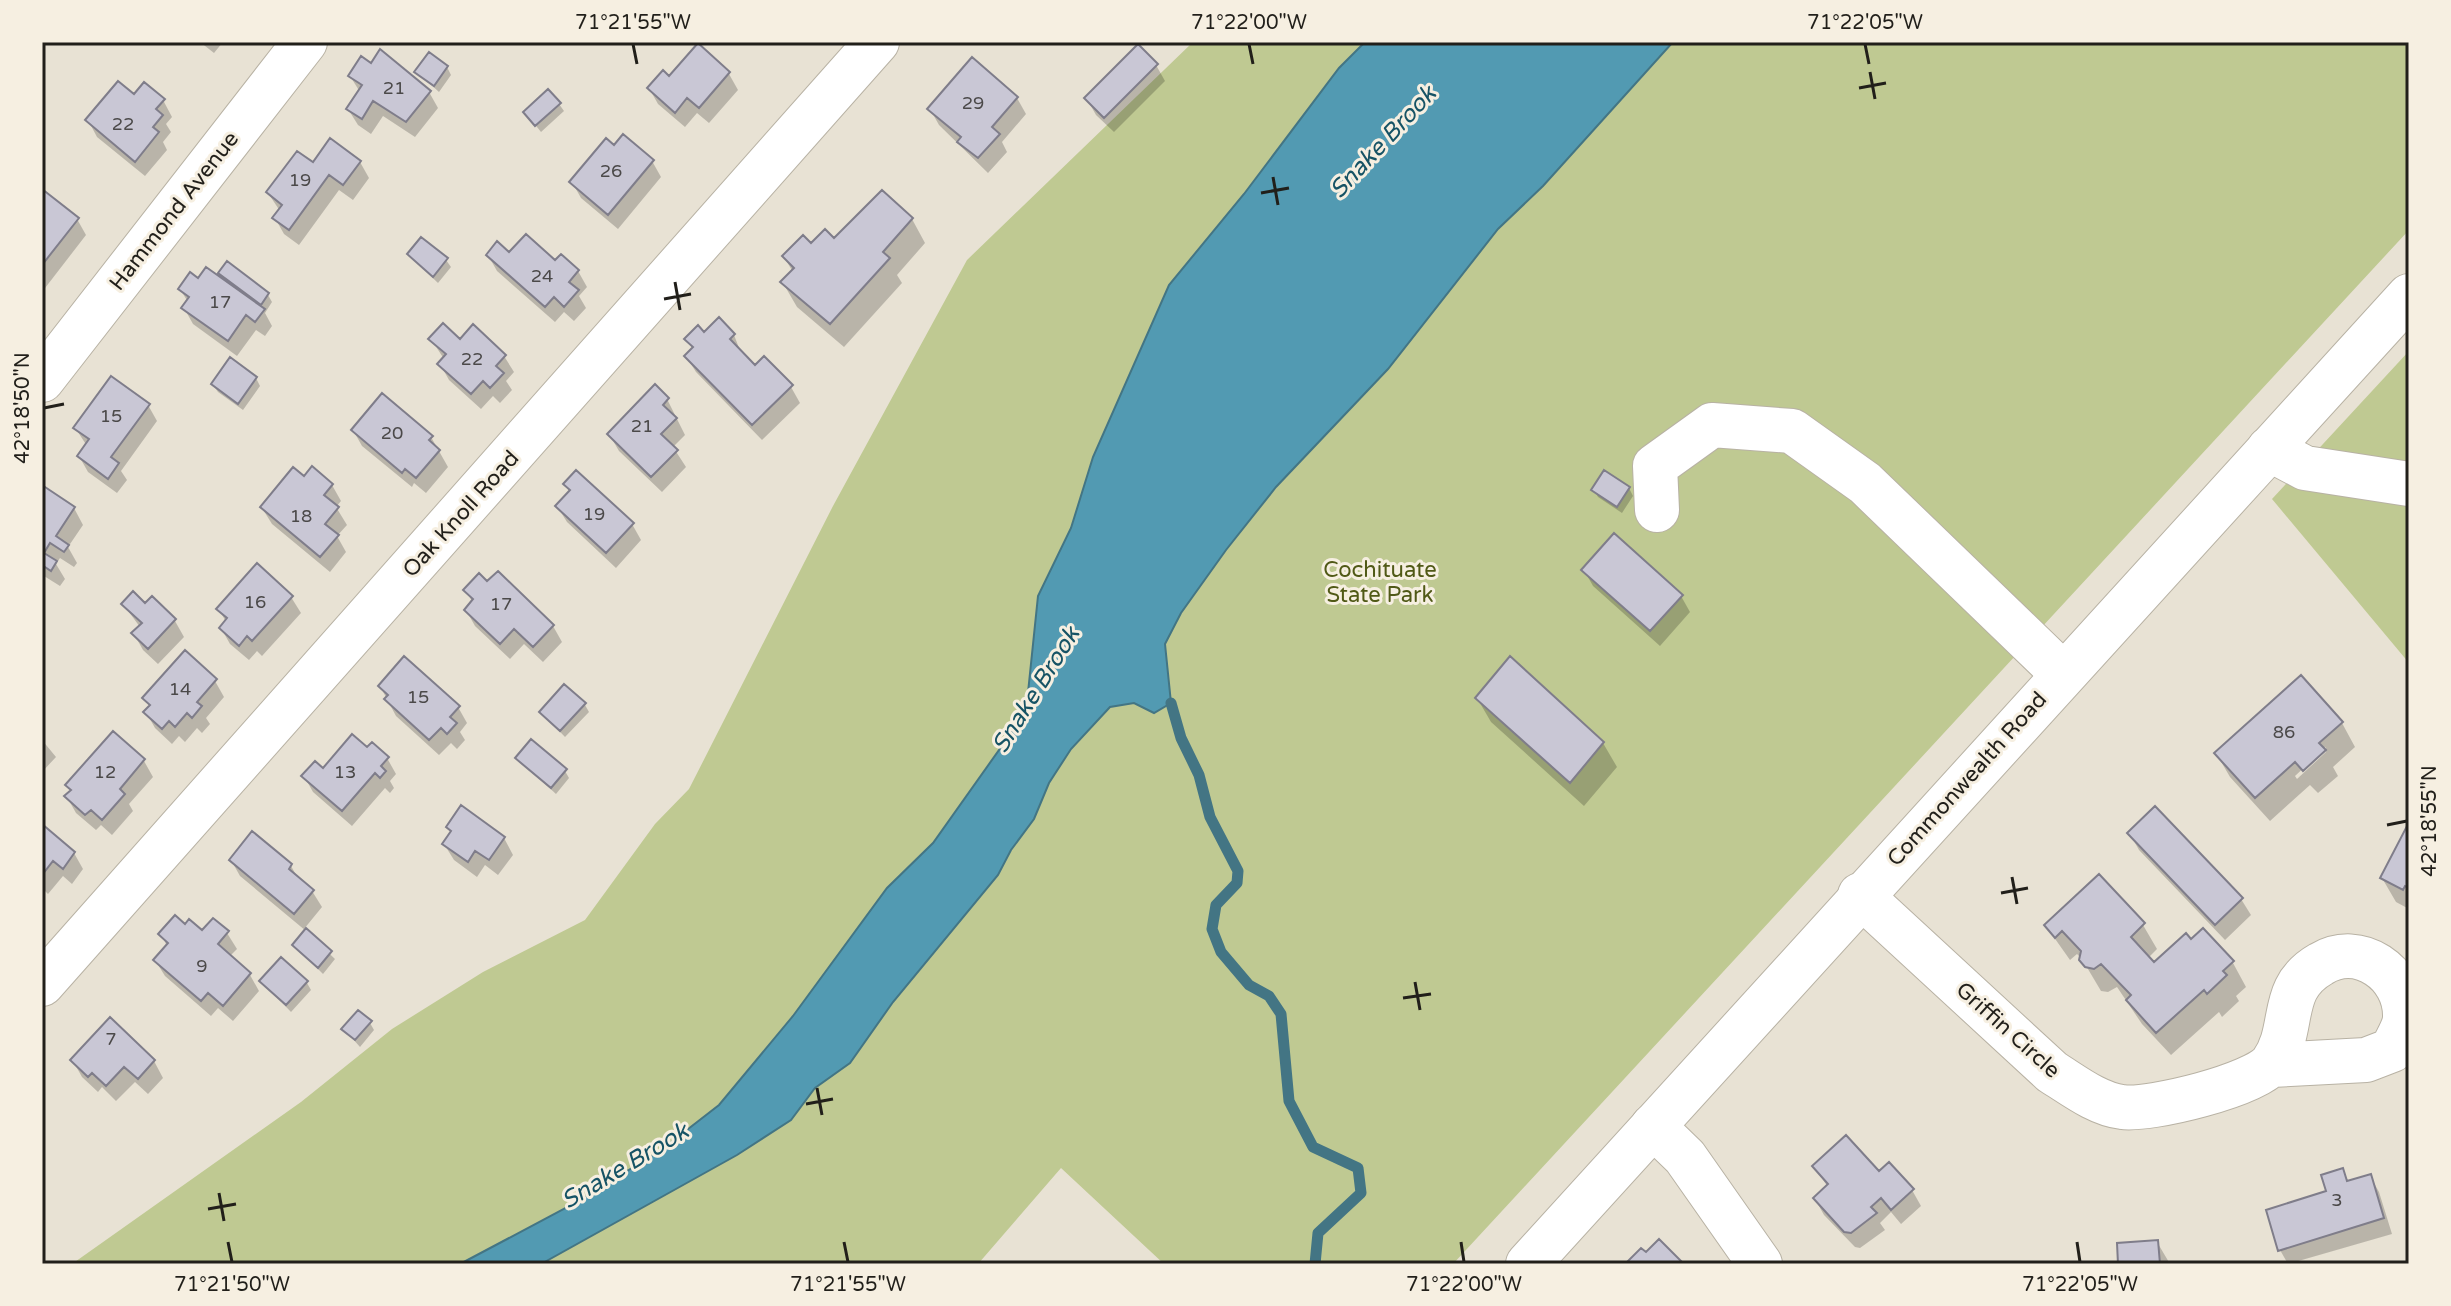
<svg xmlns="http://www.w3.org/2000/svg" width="2451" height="1306" viewBox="0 0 2451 1306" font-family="'Varela Round',sans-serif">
<rect width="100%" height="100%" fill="#e8e2d4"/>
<path fill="#bfc992" d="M 1193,42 L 2409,42 L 2409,230 L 1453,1264 L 1164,1264 L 1061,1168 L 978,1264 L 72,1264 L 301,1102 L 392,1029 L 483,972 L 585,920 L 655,824 L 689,789 L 833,506 L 967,260 Z
M 2409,351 L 2409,663 L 2272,499 Z"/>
<path fill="#529ab2" stroke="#437584" stroke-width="2" d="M 1365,42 L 1673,42 L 1543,186 L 1498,229 L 1388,369 L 1276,487 L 1226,550 L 1181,613 L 1165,644 L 1171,703 L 1154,713 L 1134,703 L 1110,707 L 1071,749 L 1049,783 L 1034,819 L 1011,850 L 998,875 L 893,1002 L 850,1063 L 815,1088 L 791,1120 L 737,1155 L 541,1264 L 460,1264 L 577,1202 L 661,1150 L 719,1105 L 793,1016 L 887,888 L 933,843 L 1026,712 L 1038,596 L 1071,528 L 1093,457 L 1169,285 L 1244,194 L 1339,68 Z"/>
<path fill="#0003" fill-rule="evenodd" d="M 200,42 L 223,42 L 214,53 Z
M 698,46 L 729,74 L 738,90 L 709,123 L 697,113 L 685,127 L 658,104 L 649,88 L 670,79 Z
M 1156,65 L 1165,81 L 1114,132 L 1096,115 L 1087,99 Z
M 447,67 L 451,75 L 439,92 L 417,72 Z
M 350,76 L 429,92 L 438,108 L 415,137 L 383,116 L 371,134 L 358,125 L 348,109 L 360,92 Z
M 134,97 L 163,100 L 172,117 L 166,124 L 171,132 L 163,142 L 167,150 L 145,176 L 97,137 L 88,120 Z
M 1017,98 L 1026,114 L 1002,142 L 1007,152 L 988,173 L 939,125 L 930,109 Z
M 559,104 L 564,111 L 541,132 L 525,112 Z
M 614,148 L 652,161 L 661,177 L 618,229 L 581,198 L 572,182 Z
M 360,162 L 369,178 L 353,200 L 339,190 L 299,245 L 284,234 L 275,218 L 280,211 L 268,193 L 313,165 Z
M 42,192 L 77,219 L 86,235 L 42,292 Z
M 912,219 L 925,243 L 897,275 L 902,283 L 844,347 L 797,307 L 783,283 L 793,272 L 784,257 L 811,246 Z
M 409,255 L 446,260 L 451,267 L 438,283 Z
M 488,255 L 556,263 L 578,271 L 587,287 L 579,296 L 586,308 L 574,321 L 564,312 L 555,322 L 497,271 Z
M 227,264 L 268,295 L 272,302 L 265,313 L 272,326 L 265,336 L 256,330 L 237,356 L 193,324 L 184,308 L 188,302 L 180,289 L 198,281 L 227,284 L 221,273 Z
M 704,334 L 734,335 L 741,353 L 755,368 L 791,387 L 800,403 L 762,440 L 696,372 L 686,356 L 693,350 L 687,339 Z
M 431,339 L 460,342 L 504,356 L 514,372 L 506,381 L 512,390 L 500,403 L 493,396 L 481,409 L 449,380 L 440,364 L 444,359 Z
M 256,378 L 260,386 L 243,410 L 218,392 L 213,385 Z
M 667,399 L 685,435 L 673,447 L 686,467 L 662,492 L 619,451 L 609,434 Z
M 148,405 L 157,421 L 121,471 L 127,480 L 117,493 L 88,472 L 79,456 L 87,446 L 76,429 Z
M 353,430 L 431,437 L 448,467 L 426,493 L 414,483 L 412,487 L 362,446 Z
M 305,479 L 332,485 L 341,501 L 336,507 L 347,525 L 337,536 L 346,552 L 330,572 L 272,524 L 262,508 Z
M 565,484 L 632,524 L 641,540 L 616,568 L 567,522 L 557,506 L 570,493 Z
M 42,488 L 74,508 L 83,525 L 68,547 L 77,563 L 74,567 L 60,558 L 56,564 L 65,579 L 60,586 L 44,576 L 42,579 Z
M 1629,488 L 1633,496 L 1622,513 L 1598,497 L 1594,490 Z
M 1584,570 L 1681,596 L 1690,612 L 1660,646 L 1593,586 Z
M 466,591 L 553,626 L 562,642 L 543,662 L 524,644 L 510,659 L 475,626 L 466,610 L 473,603 Z
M 291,597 L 301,613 L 262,656 L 257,651 L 249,660 L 230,644 L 221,628 L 226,622 L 219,609 Z
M 152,599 L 175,621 L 184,637 L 158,664 L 143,650 L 134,634 L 140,627 L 123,604 L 145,606 Z
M 215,681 L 224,697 L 206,718 L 210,724 L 202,733 L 197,728 L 185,742 L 179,736 L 172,744 L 155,728 L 146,712 L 150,707 L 145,698 Z
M 380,686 L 458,707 L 467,723 L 460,732 L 465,740 L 457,749 L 451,743 L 439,755 L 396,716 Z
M 1477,698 L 1603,743 L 1617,767 L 1584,806 L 1491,722 Z
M 585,705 L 589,712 L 565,737 L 541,712 Z
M 2342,723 L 2355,747 L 2333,767 L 2338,776 L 2318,793 L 2310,785 L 2270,821 L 2230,777 L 2216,753 ZM 2326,747 L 2326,752 L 2297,779 L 2295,776 Z
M 113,734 L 144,761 L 153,777 L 129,804 L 133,811 L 112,835 L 101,825 L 96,830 L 76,813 L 67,797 L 72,792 L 68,785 Z
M 42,740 L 56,757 L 42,772 Z
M 367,750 L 387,758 L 396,774 L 390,781 L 394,788 L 390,793 L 385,788 L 352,826 L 313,792 L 304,776 L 323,771 Z
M 517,758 L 565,771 L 569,778 L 556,794 Z
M 42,827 L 74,853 L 83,869 L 72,884 L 63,876 L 48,894 L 42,888 Z
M 448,827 L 504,838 L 513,855 L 498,875 L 485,865 L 477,877 L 454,860 L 444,844 L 452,833 Z
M 2408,829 L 2409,830 L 2409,909 L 2396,902 L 2382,878 Z
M 2130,834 L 2241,899 L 2251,915 L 2225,940 L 2139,850 Z
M 231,860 L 291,866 L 299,880 L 312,891 L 322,907 L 304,929 L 335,959 L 323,974 L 294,945 L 306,931 L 240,876 Z
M 2143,925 L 2157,949 L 2148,958 L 2154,965 L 2203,930 L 2233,963 L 2246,987 L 2236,996 L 2239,1001 L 2222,1017 L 2219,1012 L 2171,1055 L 2142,1024 L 2117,987 L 2108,992 L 2101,991 L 2082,959 L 2077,954 L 2070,960 L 2046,926 Z
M 186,927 L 202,933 L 227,933 L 237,949 L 229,957 L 250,975 L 259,991 L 233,1021 L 218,1008 L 211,1016 L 165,976 L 155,960 L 167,946 L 161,934 Z
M 261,981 L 307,983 L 311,990 L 291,1012 Z
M 370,1023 L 374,1030 L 360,1047 L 344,1029 Z
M 73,1061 L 154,1061 L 163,1078 L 148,1094 L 135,1082 L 116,1101 L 102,1087 L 98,1092 L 82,1077 Z
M 1814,1167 L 1879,1174 L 1912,1190 L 1921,1206 L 1901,1224 L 1891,1212 L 1880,1223 L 1885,1230 L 1860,1248 L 1855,1247 L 1824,1215 L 1815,1199 L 1828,1187 Z
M 2342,1171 L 2349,1183 L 2370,1176 L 2379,1192 L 2392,1234 L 2288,1264 L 2280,1250 Z
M 2157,1242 L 2170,1264 L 2120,1264 Z"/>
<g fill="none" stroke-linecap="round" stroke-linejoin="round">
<path stroke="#437584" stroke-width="11" d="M 1171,703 L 1181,738 L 1199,775 L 1210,817 L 1238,871 L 1237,883 L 1216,905 L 1212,929 L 1221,952 L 1249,985 L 1269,996 L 1281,1014 L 1289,1101 L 1313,1147 L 1358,1168 L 1361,1193 L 1318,1233 L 1315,1264"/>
</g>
<path fill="#c9c7d5" stroke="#7f7d8a" stroke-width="2" d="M 698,43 L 730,72 L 699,108 L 687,98 L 675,113 L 647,88 L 663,70 L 669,76 Z
M 1138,44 L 1158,64 L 1104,118 L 1084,98 Z
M 380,49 L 431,91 L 406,122 L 373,101 L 362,119 L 346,109 L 362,85 L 348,76 L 361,56 L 371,63 Z
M 429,52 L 448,66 L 434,86 L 414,72 Z
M 972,57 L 1018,97 L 992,127 L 1000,134 L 978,158 L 957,142 L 961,137 L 927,109 Z
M 118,81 L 134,94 L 144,82 L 165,99 L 156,109 L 163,115 L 153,127 L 159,132 L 135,162 L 85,120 Z
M 548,89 L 561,103 L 535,126 L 523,112 Z
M 623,134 L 654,160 L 608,215 L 569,182 L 606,138 L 614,145 Z
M 330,138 L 361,161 L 343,185 L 329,175 L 289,230 L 272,218 L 282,205 L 266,192 L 297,151 L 313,162 Z
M 42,189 L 79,218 L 42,265 Z
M 882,190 L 913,218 L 883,252 L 890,258 L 830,324 L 780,282 L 794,268 L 782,256 L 803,235 L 811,243 L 825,229 L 834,238 Z
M 526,234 L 555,260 L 561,254 L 579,270 L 569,282 L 579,290 L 564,307 L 554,297 L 545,307 L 486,255 L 497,241 L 509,252 Z
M 421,237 L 448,258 L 433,277 L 407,254 Z
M 227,261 L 269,293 L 261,305 L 218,273 Z
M 206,267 L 265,309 L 255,322 L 246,315 L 228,341 L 181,308 L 189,297 L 178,289 L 190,272 L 198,278 Z
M 719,317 L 735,334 L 730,339 L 755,365 L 764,356 L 793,385 L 752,425 L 684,356 L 693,347 L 684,339 L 698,325 L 704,332 Z
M 443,323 L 460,339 L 473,324 L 506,355 L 496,366 L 504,373 L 490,388 L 483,381 L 471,394 L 437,364 L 446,354 L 428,339 Z
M 230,357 L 257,377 L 238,404 L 211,384 Z
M 111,376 L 150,404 L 111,457 L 119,463 L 108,479 L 77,456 L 89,439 L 73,428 Z
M 655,384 L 669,398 L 663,405 L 677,418 L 661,434 L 678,450 L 651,477 L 607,434 Z
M 382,393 L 433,436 L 429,440 L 440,450 L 416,478 L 405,469 L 402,473 L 351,430 Z
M 312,466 L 333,484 L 324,495 L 339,507 L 325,524 L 339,535 L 320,557 L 260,507 L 293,467 L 304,476 Z
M 576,470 L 634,523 L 606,553 L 555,506 L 570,490 L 563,484 Z
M 1604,470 L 1630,487 L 1617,507 L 1591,490 Z
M 42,485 L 75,507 L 56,536 L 69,545 L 64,552 L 50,543 L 44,553 L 57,561 L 51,571 L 42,565 Z
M 1614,533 L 1683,595 L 1650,631 L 1581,570 Z
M 257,563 L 293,596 L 252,641 L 247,636 L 239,646 L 219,628 L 227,618 L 216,609 Z
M 498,571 L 554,625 L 533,647 L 514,629 L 500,644 L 464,610 L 473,599 L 463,590 L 479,573 L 487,581 Z
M 133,591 L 145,603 L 152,596 L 176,619 L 148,649 L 131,633 L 142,623 L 121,604 Z
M 185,650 L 217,679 L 197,702 L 202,706 L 192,718 L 187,713 L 175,727 L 169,721 L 162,729 L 143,712 L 150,705 L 142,698 Z
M 404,656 L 460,706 L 450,717 L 457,723 L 447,734 L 441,728 L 429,740 L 384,699 L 388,695 L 378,686 Z
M 1510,656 L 1604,742 L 1570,783 L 1475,698 Z
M 2301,675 L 2343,722 L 2319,743 L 2326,750 L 2303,771 L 2295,762 L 2255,798 L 2214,753 Z
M 564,684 L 586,703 L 560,731 L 539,712 Z
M 113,731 L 145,759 L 120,789 L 125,794 L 102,820 L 91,810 L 85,815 L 64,796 L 71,790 L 65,785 Z
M 352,734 L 367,747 L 372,742 L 389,757 L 381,766 L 386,771 L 380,778 L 375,773 L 342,811 L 301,776 L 315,761 L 323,768 Z
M 531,739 L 567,769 L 551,788 L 515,758 Z
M 461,805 L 505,837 L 489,860 L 475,851 L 468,862 L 442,844 L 451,831 L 446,827 Z
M 2155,806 L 2243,898 L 2215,925 L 2127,833 Z
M 42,824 L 75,852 L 63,869 L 53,861 L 42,875 Z
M 2407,826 L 2409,888 L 2405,886 L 2403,890 L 2380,878 Z
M 252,831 L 292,864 L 289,869 L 314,890 L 294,914 L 229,860 Z
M 2099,874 L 2145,923 L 2131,937 L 2154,962 L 2186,933 L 2191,939 L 2203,928 L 2234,961 L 2223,971 L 2227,975 L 2207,994 L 2204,990 L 2156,1033 L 2126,1000 L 2131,995 L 2101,964 L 2094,969 L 2085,967 L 2079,960 L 2081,951 L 2062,931 L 2055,938 L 2044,925 Z
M 175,915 L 185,924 L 189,919 L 202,930 L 213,918 L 229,931 L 218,944 L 251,973 L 223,1006 L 208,993 L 201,1001 L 153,960 L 168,943 L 158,934 Z
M 306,928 L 332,951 L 318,968 L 292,945 Z
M 281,957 L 308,981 L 286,1005 L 259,981 Z
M 358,1010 L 372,1021 L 355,1040 L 341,1029 Z
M 110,1017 L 155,1060 L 138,1079 L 124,1067 L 106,1086 L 92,1073 L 88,1077 L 70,1060 Z
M 1846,1135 L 1879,1171 L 1889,1162 L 1914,1189 L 1891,1210 L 1881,1198 L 1871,1207 L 1877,1213 L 1851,1233 L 1844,1232 L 1813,1198 L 1828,1184 L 1812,1166 Z
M 2343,1168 L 2347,1181 L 2371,1174 L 2384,1218 L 2278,1251 L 2266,1210 L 2326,1191 L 2321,1175 Z
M 1659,1239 L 1684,1264 L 1625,1264 L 1641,1248 L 1646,1252 Z
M 2158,1240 L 2160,1264 L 2118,1264 L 2117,1243 Z"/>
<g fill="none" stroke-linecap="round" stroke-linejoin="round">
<g stroke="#b8b2a4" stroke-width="46">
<path id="minor" d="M 42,380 L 305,42
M 2269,449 L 2305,468 L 2409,484
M 1657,510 L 1655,466 L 1712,425 L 1792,431 L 1865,483 L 2063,674
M 1860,895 L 2052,1072 C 2073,1085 2097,1104 2122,1107 C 2150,1111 2255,1085 2272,1063 C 2297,1028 2277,989 2321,964 C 2359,941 2406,973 2405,1017 C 2405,1027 2396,1041 2392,1050 L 2366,1060 L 2271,1065
M 42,984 L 877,42
M 1653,1126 L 1685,1157 L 1760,1264"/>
</g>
<g stroke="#b8b2a4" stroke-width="46">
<path id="major" d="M 1528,1264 L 2409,296"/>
</g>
<use href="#minor" stroke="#fff" stroke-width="44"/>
<use href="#major" stroke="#fff" stroke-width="44"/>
</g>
<path fill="none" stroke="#211f1a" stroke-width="3" d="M 633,44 L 637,64M 1249,44 L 1253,64M 1865,44 L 1869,64M 1870,72 L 1875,99M 1859,88 L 1886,83M 1273,177 L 1278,205M 1261,193 L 1289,188M 675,282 L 680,310M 664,299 L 691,294M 44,408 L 64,404M 2387,825 L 2407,821M 2012,877 L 2017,904M 2001,893 L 2028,888M 1415,982 L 1420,1010M 1403,998 L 1431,994M 817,1088 L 822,1115M 806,1104 L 833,1099M 219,1193 L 224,1221M 208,1209 L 236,1204M 228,1242 L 232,1262M 844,1242 L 848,1262M 1461,1242 L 1464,1262M 2077,1242 L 2080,1262"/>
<g text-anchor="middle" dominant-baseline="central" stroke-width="6" stroke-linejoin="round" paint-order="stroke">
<g font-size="18" fill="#4b4949">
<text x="394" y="88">21</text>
<text x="973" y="103">29</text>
<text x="123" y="124">22</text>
<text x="611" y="171">26</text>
<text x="300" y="180">19</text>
<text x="542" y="276">24</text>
<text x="220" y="302">17</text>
<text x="472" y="359">22</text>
<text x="111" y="416">15</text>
<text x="642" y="426">21</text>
<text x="392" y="433">20</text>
<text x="594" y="514">19</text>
<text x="301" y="516">18</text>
<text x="255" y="602">16</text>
<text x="501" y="604">17</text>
<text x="180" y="689">14</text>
<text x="418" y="697">15</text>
<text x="2284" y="732">86</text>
<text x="105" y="772">12</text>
<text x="345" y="772">13</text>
<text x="202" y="966">9</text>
<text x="111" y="1039">7</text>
<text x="2337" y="1200">3</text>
</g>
<g font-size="22" fill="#211f1a" stroke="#f6efe1">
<text transform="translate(174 211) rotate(-52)">Hammond Avenue</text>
<text transform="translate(461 514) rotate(-48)">Oak Knoll Road</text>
<text transform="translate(1967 779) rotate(-48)">Commonwealth Road</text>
<text transform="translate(2008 1030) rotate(42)">Griffin Circle</text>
</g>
<g font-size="22" fill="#505916" stroke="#f6efe1">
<text x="1380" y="570">Cochituate<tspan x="1380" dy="25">State Park</tspan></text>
</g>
<g font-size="24" font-style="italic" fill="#165365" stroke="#f6efe1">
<text transform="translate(1383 142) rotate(-47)">Snake Brook</text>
<text transform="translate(1036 690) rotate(-58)">Snake Brook</text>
<text transform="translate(625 1166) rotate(-31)">Snake Brook</text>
</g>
</g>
<rect width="2451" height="1306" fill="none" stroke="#f6efe1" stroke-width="88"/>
<rect x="44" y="44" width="2363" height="1218" fill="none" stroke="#211f1a" stroke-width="3"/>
<g font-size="20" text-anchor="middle" fill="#211f1a">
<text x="633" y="29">71°21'55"W</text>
<text x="1249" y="29">71°22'00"W</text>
<text x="1865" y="29">71°22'05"W</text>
<text transform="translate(22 408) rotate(-90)" y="7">42°18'50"N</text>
<text transform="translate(2429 821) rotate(-90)" y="7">42°18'55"N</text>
<text x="232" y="1291">71°21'50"W</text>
<text x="848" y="1291">71°21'55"W</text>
<text x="1464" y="1291">71°22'00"W</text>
<text x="2080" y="1291">71°22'05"W</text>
</g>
</svg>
